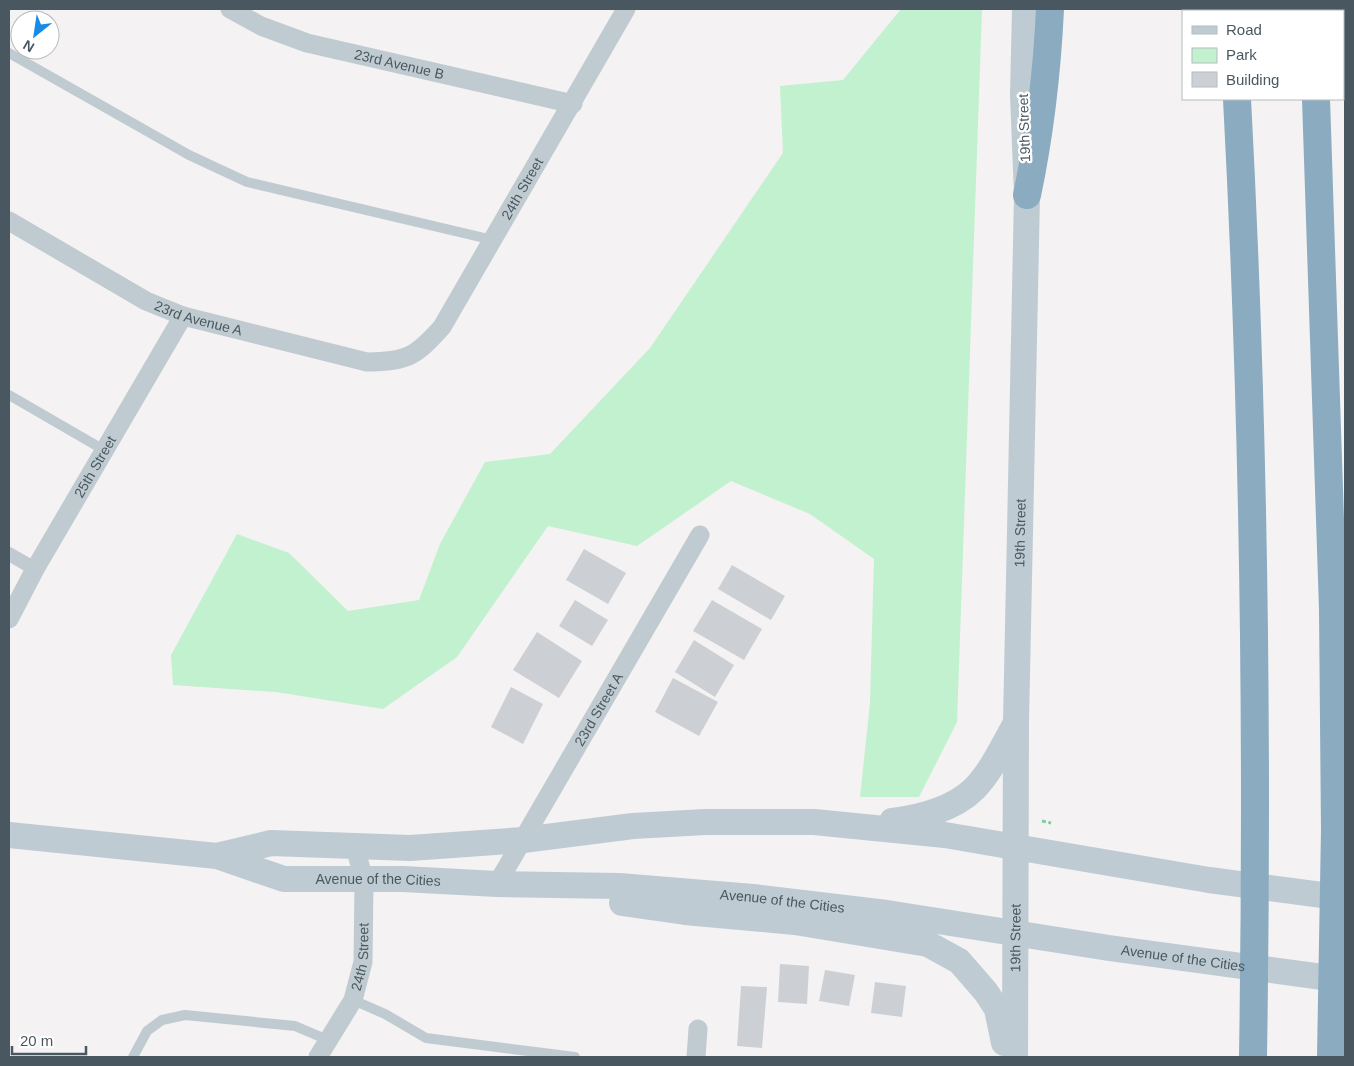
<svg xmlns="http://www.w3.org/2000/svg" width="1354" height="1066" viewBox="0 0 1354 1066" font-family="Arial,sans-serif">
<rect width="100%" height="100%" fill="#f4f2f2"/>
<path fill="#c1f1ce" d="M 901,9 L 982,9 L 957,722 L 919,797 L 860,797 L 870,703 L 874,559 L 810,514 L 731,481 L 637,546 L 548,526 L 457,657 L 383,709 L 276,692 L 173,685 L 171,655 L 237,534 L 289,553 L 348,611 L 419,600 L 440,544 L 485,462 L 550,454 L 650,348 L 783,153 L 780,86 L 843,80 Z"/>
<path fill="#ccd0d4" d="M 584,549 L 626,573 L 608,604 L 566,580 Z
M 732,565 L 785,596 L 771,620 L 718,589 Z
M 575,600 L 608,620 L 592,646 L 559,626 Z
M 712,600 L 762,629 L 744,660 L 693,631 Z
M 537,632 L 582,661 L 559,698 L 513,670 Z
M 694,640 L 734,665 L 715,697 L 675,672 Z
M 673,678 L 718,702 L 699,736 L 655,712 Z
M 511,687 L 543,704 L 523,744 L 491,727 Z
M 780,964 L 809,966 L 807,1004 L 778,1002 Z
M 825,970 L 855,975 L 849,1006 L 819,1001 Z
M 875,982 L 906,986 L 902,1017 L 871,1013 Z
M 741,986 L 767,987 L 762,1048 L 737,1046 Z"/>
<g fill="none" stroke-linecap="round" stroke-linejoin="round">
<path stroke="#79d09b" stroke-width="3" stroke-dasharray="4 2.5" stroke-linecap="butt" d="M 1042,821 L 1051,823"/>
<path stroke="#c0cbd1" stroke-width="10" d="M 9,53 L 189,155 L 247,182 L 493,240
M 9,395 L 104,450
M 353,1000 L 385,1014 L 426,1038 L 575,1057
M 133,1057 L 147,1031 L 162,1020 L 185,1015 L 295,1026 L 328,1040"/>
<path stroke="#c0cbd1" stroke-width="14" d="M 9,554 L 35,569"/>
<g stroke="#c0cbd1" stroke-width="19">
<path id="s1" d="M 230,9 L 261,26 L 307,43 L 573,104"/>
<path id="s2" d="M 9,221 L 146,301 L 183,316 L 367,362 C 407,362 416,356 442,327 L 626,9"/>
<path id="s3" d="M 9,619 L 35,569 L 183,316"/>
<path id="s4" d="M 497,884 L 700,535"/>
<path id="s5" d="M 318,1057 L 353,1000 L 363,962 L 364,880 L 355,847"/>
<path d="M 696,1057 L 698,1029"/>
</g>
<g stroke="#becbd3" stroke-width="26">
<path d="M 892,821 C 919,818 954,809 974,789 C 992,771 1003,745 1016,723"/>
<path id="s6" d="M 9,835 L 217,856 L 284,879 L 403,879 L 497,884 L 619,886 L 753,897 L 887,913 L 1109,948 L 1345,980"/>
<path d="M 217,856 L 271,843 L 410,848 L 523,840 L 633,826 L 705,822 L 814,822 L 945,835 L 1209,880 L 1345,898"/>
<path d="M 622,903 L 685,912 L 795,922 L 928,944 L 959,961 L 986,992 L 997,1009 L 1004,1043"/>
<path id="s7" d="M 1015,1057 L 1016,722 L 1027,195 L 1023,95 L 1025,9"/>
</g>
<path stroke="#8aabc0" stroke-width="28" d="M 1232,9 L 1232,11
M 1311,9 L 1311,11
M 1237,99 C 1254,418 1258,738 1253,1057
M 1316,99 L 1333,609 L 1335,830 L 1331,1057
M 1027,195 C 1040,133 1047,72 1050,9"/>
</g>
<g text-anchor="middle" dominant-baseline="central" stroke-width="4.5" stroke-linejoin="round" paint-order="stroke">
<g font-size="14" fill="#495860" stroke="#fff">
<text stroke="none"><textPath href="#s1" startOffset="179">23rd Avenue B</textPath></text>
<text transform="translate(1024 128) rotate(-92)">19th Street</text>
<text stroke="none"><textPath href="#s2" startOffset="635">24th Street</textPath></text>
<text stroke="none"><textPath href="#s2" startOffset="214">23rd Avenue A</textPath></text>
<text stroke="none"><textPath href="#s3" startOffset="175">25th Street</textPath></text>
<text stroke="none"><textPath href="#s7" startOffset="524">19th Street</textPath></text>
<text stroke="none"><textPath href="#s4" startOffset="202">23rd Street A</textPath></text>
<text stroke="none"><textPath href="#s6" startOffset="374">Avenue of the Cities</textPath></text>
<text stroke="none"><textPath href="#s6" startOffset="779">Avenue of the Cities</textPath></text>
<text stroke="none"><textPath href="#s7" startOffset="119">19th Street</textPath></text>
<text stroke="none"><textPath href="#s5" startOffset="111">24th Street</textPath></text>
<text stroke="none"><textPath href="#s6" startOffset="1184">Avenue of the Cities</textPath></text>
</g>
</g>
<rect width="1354" height="1066" fill="none" stroke="#495860" stroke-width="20"/>
<rect x="1182" y="10" width="162" height="90" fill="#ffffff" stroke="#b6bcbf"/>
<rect x="1192" y="26" width="25" height="8" fill="#becbd3" stroke="#b6bcbf"/>
<text x="1226" y="35" font-size="15" fill="#495860">Road</text>
<rect x="1192" y="48" width="25" height="15" fill="#c1f1ce" stroke="#b6bcbf"/>
<text x="1226" y="60" font-size="15" fill="#495860">Park</text>
<rect x="1192" y="72" width="25" height="15" fill="#ccd0d4" stroke="#b6bcbf"/>
<text x="1226" y="85" font-size="15" fill="#495860">Building</text>
<g transform="translate(35 35) rotate(210)"><circle r="24" fill="#ffffff" stroke="#b6bcbf"/>
<path d="M0-4L9 19L0 12L-9 19Z" fill="#188be8"/>
<text y="-8" font-size="14" font-weight="bold" text-anchor="middle" fill="#495860">N</text>
</g>
<path d="M12 1046v8h74v-8" fill="none" stroke="#495860" stroke-width="2.5"/>
<text x="20" y="1046" font-size="15" fill="#495860" stroke="#ffffff" stroke-width="4" paint-order="stroke">20 m</text>
</svg>
